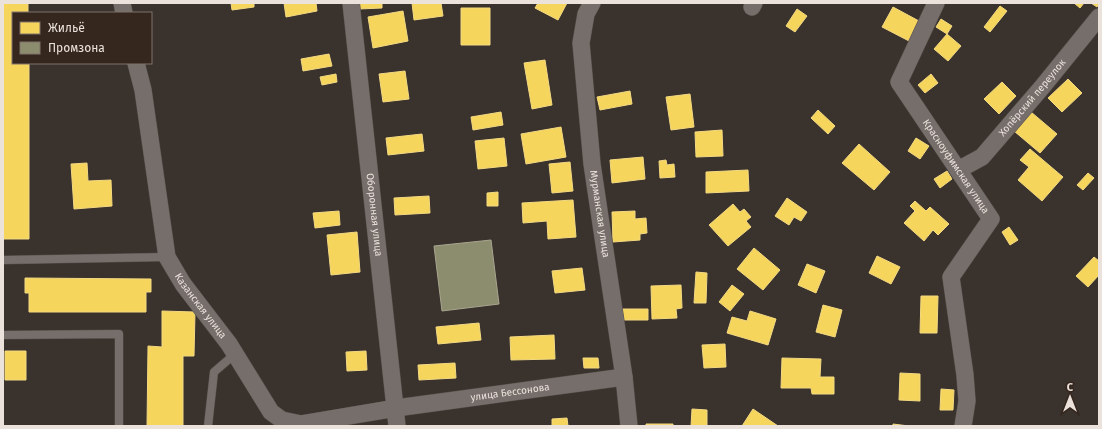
<svg xmlns="http://www.w3.org/2000/svg" width="1102" height="429" viewBox="0 0 1102 429" font-family="'Fira Sans',sans-serif">
<rect width="100%" height="100%" fill="#3a322d"/>
<path fill="#f6d55c" stroke="#f3d982" d="M 3,3 L 28,3 L 28,13 L 13,13 L 13,63 L 29,63 L 29,239 L 3,239 Z
M 231,3 L 254,3 L 254,7 L 232,10 Z
M 284,3 L 316,3 L 317,11 L 286,17 Z
M 358,3 L 382,3 L 382,8 L 359,9 Z
M 412,3 L 441,3 L 443,16 L 414,20 Z
M 538,3 L 567,3 L 558,20 L 535,8 Z
M 1074,3 L 1084,3 L 1080,8 Z
M 1091,3 L 1099,3 L 1099,4 L 1097,7 Z
M 1000,6 L 1007,11 L 990,32 L 984,27 Z
M 893,7 L 919,21 L 909,41 L 882,27 Z
M 461,8 L 490,8 L 490,45 L 461,45 Z
M 797,9 L 807,16 L 795,32 L 786,26 Z
M 403,11 L 408,41 L 373,48 L 368,17 Z
M 941,19 L 952,26 L 947,34 L 936,27 Z
M 947,34 L 961,46 L 948,61 L 934,49 Z
M 329,54 L 332,66 L 303,71 L 301,59 Z
M 545,60 L 552,105 L 532,109 L 524,63 Z
M 405,71 L 409,99 L 383,102 L 379,74 Z
M 336,74 L 337,82 L 322,85 L 320,77 Z
M 931,74 L 938,83 L 925,93 L 918,85 Z
M 1068,79 L 1082,93 L 1062,112 L 1048,98 Z
M 1002,82 L 1016,96 L 999,114 L 984,99 Z
M 630,91 L 632,104 L 600,110 L 597,97 Z
M 690,94 L 694,127 L 671,130 L 666,97 Z
M 818,110 L 835,126 L 828,134 L 811,118 Z
M 501,112 L 503,125 L 473,130 L 471,117 Z
M 1031,112 L 1057,134 L 1040,153 L 1014,131 Z
M 561,127 L 566,157 L 526,164 L 521,134 Z
M 722,130 L 723,156 L 696,157 L 695,132 Z
M 422,134 L 424,151 L 388,155 L 386,138 Z
M 504,138 L 507,166 L 478,169 L 475,141 Z
M 916,138 L 929,146 L 920,159 L 908,151 Z
M 859,144 L 890,172 L 874,190 L 842,163 Z
M 1030,149 L 1063,177 L 1042,201 L 1018,180 L 1029,167 L 1020,160 Z
M 643,157 L 645,179 L 612,183 L 610,160 Z
M 666,160 L 667,165 L 674,164 L 675,177 L 660,178 L 659,161 Z
M 570,162 L 573,191 L 552,193 L 549,164 Z
M 87,163 L 88,181 L 111,180 L 112,206 L 74,209 L 71,164 Z
M 748,170 L 749,191 L 706,193 L 706,172 Z
M 947,171 L 952,179 L 940,188 L 934,179 Z
M 1088,173 L 1094,178 L 1083,190 L 1077,185 Z
M 498,192 L 498,206 L 487,206 L 487,193 Z
M 429,196 L 430,213 L 395,215 L 394,198 Z
M 787,198 L 807,212 L 801,221 L 794,217 L 789,225 L 775,216 Z
M 573,200 L 576,237 L 548,239 L 547,221 L 523,223 L 522,203 Z
M 915,201 L 926,211 L 930,207 L 949,224 L 938,235 L 933,230 L 924,241 L 904,223 L 915,211 L 910,206 Z
M 733,204 L 740,212 L 744,209 L 751,217 L 746,221 L 751,227 L 728,246 L 709,225 Z
M 339,211 L 340,225 L 315,228 L 313,213 Z
M 635,211 L 635,219 L 646,218 L 647,233 L 640,234 L 640,240 L 613,242 L 612,212 Z
M 1009,227 L 1018,240 L 1010,245 L 1002,232 Z
M 357,232 L 360,272 L 331,275 L 327,235 Z
M 754,248 L 780,270 L 763,290 L 737,269 Z
M 877,256 L 900,267 L 891,284 L 869,273 Z
M 1094,257 L 1099,261 L 1099,275 L 1088,287 L 1076,276 Z
M 807,264 L 825,271 L 816,293 L 798,285 Z
M 582,268 L 585,290 L 555,293 L 552,271 Z
M 696,272 L 707,273 L 706,303 L 694,303 Z
M 25,278 L 151,279 L 151,292 L 146,292 L 146,312 L 29,312 L 29,293 L 25,293 Z
M 681,285 L 682,308 L 676,309 L 677,318 L 652,319 L 651,286 Z
M 732,285 L 744,294 L 730,311 L 719,302 Z
M 921,296 L 938,296 L 937,333 L 920,333 Z
M 823,305 L 842,310 L 835,337 L 816,332 Z
M 622,309 L 648,309 L 648,320 L 622,320 Z
M 162,311 L 195,312 L 194,356 L 183,356 L 183,426 L 147,426 L 148,346 L 162,347 Z
M 750,311 L 776,319 L 768,345 L 727,333 L 732,317 L 747,321 Z
M 479,323 L 481,340 L 438,344 L 436,327 Z
M 554,335 L 555,359 L 511,360 L 510,337 Z
M 725,344 L 726,367 L 704,368 L 702,345 Z
M 5,351 L 26,351 L 26,380 L 5,380 Z
M 366,351 L 367,370 L 347,371 L 346,352 Z
M 583,358 L 598,358 L 599,368 L 584,368 Z
M 782,358 L 821,359 L 820,377 L 834,377 L 834,394 L 812,394 L 811,388 L 781,388 Z
M 455,363 L 456,378 L 419,380 L 418,365 Z
M 900,373 L 920,374 L 920,401 L 899,400 Z
M 941,389 L 954,390 L 953,410 L 940,410 Z
M 692,409 L 707,410 L 707,426 L 691,426 Z
M 753,409 L 778,426 L 742,426 Z
M 567,418 L 568,426 L 552,426 L 552,419 Z
M 646,424 L 673,424 L 673,426 L 646,426 Z
M 893,424 L 909,426 L 893,426 Z"/>
<path fill="#8c8c6e" stroke="#a8a68f" d="M 491,240 L 499,304 L 442,311 L 434,246 Z"/>
<g fill="none" stroke-linecap="round" stroke-linejoin="round">
<g stroke="#554f4a" stroke-width="9">
<path id="lane" d="M 3,260 L 167,257
M 3,335 L 119,334 L 119,426
M 208,426 L 214,372 L 235,354"/>
</g>
<g stroke="#554f4a" stroke-width="18">
<g id="street">
<path d="M 122,3 L 124,13"/>
<path id="s1" d="M 351,3 L 397,426"/>
<path id="s2" d="M 592,3 L 586,14 L 581,43 L 592,164 L 624,377 L 629,426"/>
<path id="s3" d="M 936,3 L 899,82 L 991,219 L 951,277 L 965,375 L 967,401 L 963,426"/>
<path d="M 752,7 L 754,3"/>
<path id="s4" d="M 136,63 L 143,90 L 167,257 L 183,284 L 229,344 L 271,412 L 282,420 L 301,424 L 396,408 L 624,377"/>
<path id="s5" d="M 958,170 L 982,157 L 1043,86 L 1099,17"/>
</g>
</g>
<use href="#lane" stroke="#766e6a" stroke-width="8"/>
<use href="#street" stroke="#766e6a" stroke-width="17"/>
</g>
<g text-anchor="middle" dominant-baseline="central" stroke-width="4" stroke-linejoin="round" paint-order="stroke">
<g font-size="10" fill="#ebe2dc" stroke="#35271e">
<text stroke="none"><textPath href="#s5" startOffset="105">Хопёрский переулок</textPath></text>
<text stroke="none"><textPath href="#s3" startOffset="189">Красноуфимская улица</textPath></text>
<text stroke="none"><textPath href="#s1" startOffset="213">Оборонная улица</textPath></text>
<text stroke="none"><textPath href="#s2" startOffset="214">Мурманская улица</textPath></text>
<text stroke="none"><textPath href="#s4" startOffset="256">Казанская улица</textPath></text>
<text stroke="none"><textPath href="#s4" startOffset="628">улица Бессонова</textPath></text>
</g>
</g>
<rect width="1102" height="429" fill="none" stroke="#ebe2dc" stroke-width="8"/>
<rect x="12" y="12" width="140" height="52" fill="#35271e" stroke="#7e726a"/>
<rect x="20" y="22" width="20" height="12" fill="#f6d55c" stroke="#7e726a"/>
<text x="48" y="32" font-size="12" fill="#ebe2dc">Жильё</text>
<rect x="20" y="42" width="20" height="12" fill="#8c8c6e" stroke="#7e726a"/>
<text x="48" y="52" font-size="12" fill="#ebe2dc">Промзона</text>
<g transform="translate(1070 397)" stroke="#35271e" stroke-width="3" paint-order="stroke">
<path d="M0-3L7 15L0 10L-7 15Z" fill="#ebe2dc"/>
<text y="-6" font-size="11" font-weight="bold" text-anchor="middle" fill="#ebe2dc">С</text>
</g>
</svg>
